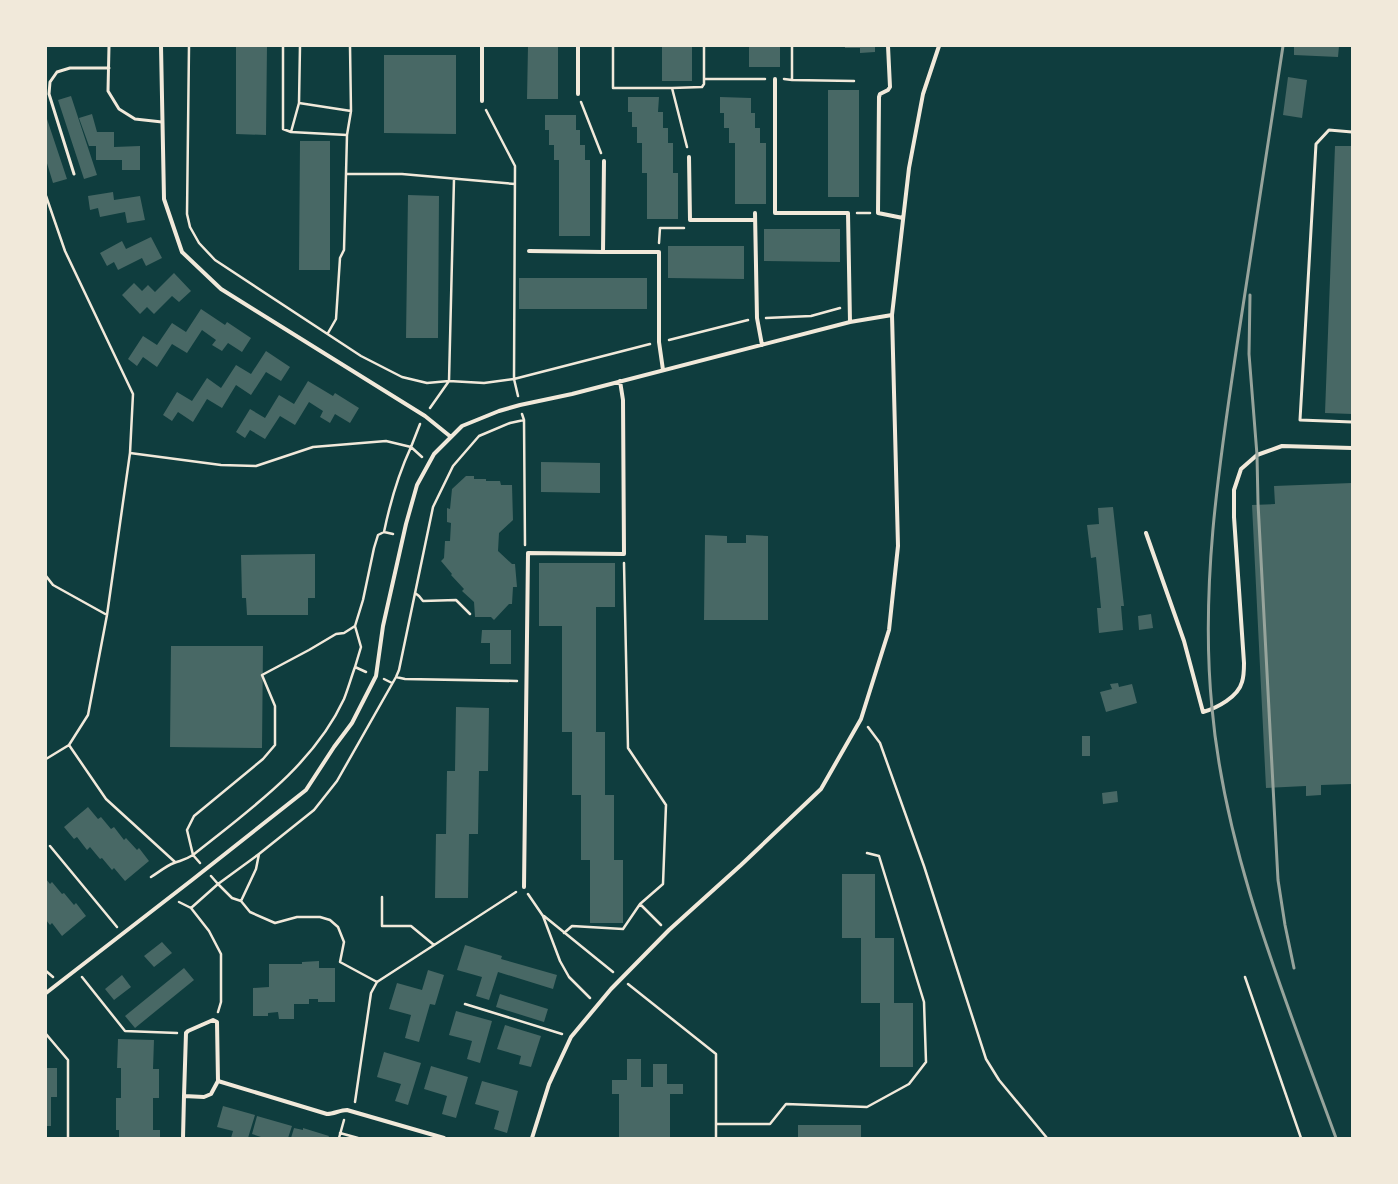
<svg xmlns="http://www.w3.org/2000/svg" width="1398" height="1184" viewBox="0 0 1398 1184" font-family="Poppins,sans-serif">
<rect width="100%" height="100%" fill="#0f3d3e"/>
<path fill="#486865" d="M 236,46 L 267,46 L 266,135 L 236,134 Z
M 528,46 L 558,46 L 558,99 L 527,99 Z
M 662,46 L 692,46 L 692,81 L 662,81 Z
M 749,46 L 780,46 L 780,67 L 749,67 Z
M 845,46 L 875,46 L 875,52 L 860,53 L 860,48 L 845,48 Z
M 1294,46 L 1339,46 L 1338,57 L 1294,55 Z
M 384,55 L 456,55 L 456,134 L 384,133 Z
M 1288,77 L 1307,80 L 1302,118 L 1283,115 Z
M 828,90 L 859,90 L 859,197 L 828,197 Z
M 71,96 L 97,175 L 84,179 L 58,100 Z
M 628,97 L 659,97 L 658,112 L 663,112 L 663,128 L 668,128 L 668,143 L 673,143 L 673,173 L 678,173 L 678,219 L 647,219 L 647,173 L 642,173 L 642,143 L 637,143 L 637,127 L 632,127 L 632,112 L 628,112 Z
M 720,97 L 751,98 L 751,113 L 755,113 L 755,128 L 760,128 L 760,143 L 766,143 L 766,204 L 735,204 L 735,143 L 729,143 L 729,128 L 724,128 L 724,113 L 720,113 Z
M 92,114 L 97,132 L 114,132 L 114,147 L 140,146 L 140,170 L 122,170 L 122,160 L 96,160 L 96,146 L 89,146 L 79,118 Z
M 545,115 L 576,115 L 576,130 L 580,130 L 580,145 L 585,145 L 585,160 L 590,160 L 590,236 L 559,236 L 559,160 L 554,160 L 554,145 L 549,145 L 549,130 L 545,130 Z
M 46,116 L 67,179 L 53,183 L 46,160 Z
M 300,141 L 330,141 L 330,270 L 299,270 Z
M 1335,146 L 1352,146 L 1352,414 L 1325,413 Z
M 113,192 L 114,200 L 140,196 L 145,220 L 127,223 L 125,212 L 100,217 L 98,208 L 90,210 L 88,196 Z
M 408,195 L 439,196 L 438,338 L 406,338 Z
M 764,229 L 840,229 L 840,262 L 764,261 Z
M 151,237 L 162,258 L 146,266 L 142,258 L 118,270 L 114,262 L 107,266 L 100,253 L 122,241 L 126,249 Z
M 668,246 L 744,246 L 744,279 L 668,278 Z
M 174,273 L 191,291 L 179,302 L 172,296 L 154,314 L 147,307 L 140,314 L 122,295 L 134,283 L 142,291 L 148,285 L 155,292 Z
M 519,278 L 647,278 L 647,309 L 519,309 Z
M 201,309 L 225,325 L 227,322 L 251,338 L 242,352 L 228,343 L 222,351 L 212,345 L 216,340 L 202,330 L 187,353 L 172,344 L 157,367 L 143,357 L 137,366 L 128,359 L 143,336 L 157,345 L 172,323 L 186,332 Z
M 266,351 L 290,367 L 281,381 L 266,372 L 251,395 L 236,385 L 222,408 L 207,399 L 193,422 L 178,412 L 172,421 L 163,415 L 177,392 L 192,401 L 207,378 L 221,388 L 236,365 L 251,374 Z
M 308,381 L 333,396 L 335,393 L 359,408 L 350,423 L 335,414 L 330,423 L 320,417 L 323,411 L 309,402 L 295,425 L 280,416 L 265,439 L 250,430 L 245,438 L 236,432 L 250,409 L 265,418 L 279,395 L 294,404 Z
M 541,462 L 600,463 L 600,493 L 541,492 Z
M 466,476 L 474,476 L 474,479 L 486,479 L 486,481 L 500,481 L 501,485 L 512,485 L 513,520 L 499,533 L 498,551 L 512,564 L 515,564 L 517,587 L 513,587 L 512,604 L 509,604 L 494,620 L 491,617 L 475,617 L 474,602 L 462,591 L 464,589 L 451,575 L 452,574 L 441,561 L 444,558 L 445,541 L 450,541 L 451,523 L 447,522 L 447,508 L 450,509 L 452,489 Z
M 1352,483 L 1352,784 L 1321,785 L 1321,795 L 1306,796 L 1306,786 L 1266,788 L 1252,505 L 1275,504 L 1274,486 Z
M 1113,507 L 1124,606 L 1121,606 L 1123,630 L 1099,633 L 1097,608 L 1101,608 L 1096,557 L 1091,558 L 1087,525 L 1099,524 L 1098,508 Z
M 705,535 L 727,536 L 727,543 L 746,543 L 746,535 L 768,536 L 768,620 L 704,620 Z
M 315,554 L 315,598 L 308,598 L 308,615 L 247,615 L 246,598 L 242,598 L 241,555 Z
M 539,563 L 615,563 L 615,607 L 596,607 L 596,732 L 605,732 L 605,795 L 614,795 L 614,860 L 623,860 L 623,923 L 590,923 L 590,860 L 581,860 L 581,795 L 572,795 L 572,732 L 562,732 L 562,626 L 539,626 Z
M 1151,614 L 1153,628 L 1139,630 L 1138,616 Z
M 482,630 L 511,630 L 511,664 L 490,664 L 490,643 L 481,643 Z
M 171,646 L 263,646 L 262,748 L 170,747 Z
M 1118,683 L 1119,687 L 1132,684 L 1137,703 L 1106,712 L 1100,692 L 1112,689 L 1110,684 Z
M 456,707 L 489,708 L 488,771 L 479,771 L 478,834 L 469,834 L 468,898 L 435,898 L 436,834 L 446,834 L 447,771 L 455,771 Z
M 1082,736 L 1090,736 L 1090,756 L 1082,756 Z
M 1117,791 L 1118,802 L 1103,804 L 1102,793 Z
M 88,807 L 98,819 L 101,817 L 111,829 L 114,827 L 124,840 L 126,838 L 137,850 L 139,848 L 149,861 L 125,881 L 114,868 L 112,870 L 102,858 L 100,859 L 90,847 L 87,850 L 77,837 L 74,839 L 64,827 Z
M 842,874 L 875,874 L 875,938 L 894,938 L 894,1003 L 913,1003 L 913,1067 L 880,1067 L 880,1003 L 861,1003 L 861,938 L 842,938 Z
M 46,879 L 50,884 L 52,882 L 62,894 L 64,893 L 74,905 L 76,903 L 86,916 L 62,936 L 52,923 L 50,925 L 46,920 Z
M 162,942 L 172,953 L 154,967 L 144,956 Z
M 465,945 L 502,956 L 501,959 L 557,975 L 553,989 L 498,972 L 489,1000 L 476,996 L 482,977 L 457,970 Z
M 319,961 L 319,968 L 335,968 L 335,1002 L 318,1002 L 318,999 L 309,999 L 309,1004 L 294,1004 L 294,1019 L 279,1019 L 278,1012 L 268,1013 L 268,1016 L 253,1016 L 253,988 L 269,987 L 269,964 L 302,964 L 302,962 Z
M 184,968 L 194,980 L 135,1028 L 125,1016 Z
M 428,970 L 444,975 L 435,1005 L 430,1004 L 419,1042 L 405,1038 L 411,1015 L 389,1009 L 397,983 L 422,990 Z
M 122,975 L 131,987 L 114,1000 L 105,989 Z
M 500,994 L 548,1009 L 544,1022 L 496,1007 Z
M 456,1011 L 492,1021 L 480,1063 L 467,1059 L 472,1041 L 449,1035 Z
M 505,1025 L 541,1036 L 531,1067 L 519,1064 L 521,1056 L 497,1049 Z
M 118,1039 L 154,1040 L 153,1069 L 159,1069 L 159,1098 L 153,1098 L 153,1130 L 160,1130 L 160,1138 L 119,1138 L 119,1130 L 116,1130 L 116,1098 L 121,1098 L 121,1068 L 117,1068 Z
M 384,1052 L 421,1063 L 408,1105 L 395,1101 L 401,1084 L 377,1077 Z
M 627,1059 L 641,1059 L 641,1087 L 653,1087 L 653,1064 L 667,1064 L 667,1084 L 683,1084 L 683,1094 L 670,1094 L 670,1137 L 660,1137 L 660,1138 L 619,1137 L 619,1094 L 612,1094 L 612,1080 L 627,1080 Z
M 431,1066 L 468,1077 L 456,1118 L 442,1114 L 447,1096 L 424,1089 Z
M 46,1068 L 57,1068 L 57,1097 L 51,1097 L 51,1126 L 46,1126 Z
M 482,1081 L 518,1091 L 507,1133 L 494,1129 L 499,1111 L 475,1104 Z
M 223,1106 L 255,1115 L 248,1138 L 231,1138 L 233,1131 L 217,1127 Z
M 257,1116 L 292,1126 L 288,1138 L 264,1138 L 252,1134 Z
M 798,1125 L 861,1125 L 861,1138 L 798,1138 Z
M 294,1128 L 303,1130 L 303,1128 L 329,1136 L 328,1138 L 291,1138 Z"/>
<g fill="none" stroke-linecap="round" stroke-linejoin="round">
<path stroke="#f1e9da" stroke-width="2.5" d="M 189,46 L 187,214 L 190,227 L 199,243 L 215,260 L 361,356 L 402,377 L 427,383 L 449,381 L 484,383 L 514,379 L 650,344
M 283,46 L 283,129 L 291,132 L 347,135
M 350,46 L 351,111 L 347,135 L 346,174 L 402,174 L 515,184
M 613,46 L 613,88 L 672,88 L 702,87 L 704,84 L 704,46
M 704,79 L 765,79
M 784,79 L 792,80 L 792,46
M 792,80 L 854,81
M 672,88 L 687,147
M 581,102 L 601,153
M 299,103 L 351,111
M 486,110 L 515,166 L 514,379 L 518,396
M 291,132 L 299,103 L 300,46
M 46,196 L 65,251 L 133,394 L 130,453 L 107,615 L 88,715 L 69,745 L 46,759
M 857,213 L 870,213
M 659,243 L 660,228 L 684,228
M 766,318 L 811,316 L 840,308
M 328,333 L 336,319 L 340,258 L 344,250 L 346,174
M 669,340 L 748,320
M 430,408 L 449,381 L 454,179
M 522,414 L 524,420 L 525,545
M 130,453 L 221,465 L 256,466 L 313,447 L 386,441 L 411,447 L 420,424
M 384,532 C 390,503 398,475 411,447 L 422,457
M 46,576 L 53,585 L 107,615
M 415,593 L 419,596 L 423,601 L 456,600 L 470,614
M 366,672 L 355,667 L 361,647 L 355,626 L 363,600 L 374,548 L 378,535 L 384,532 L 393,534
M 396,677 L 405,679 L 517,681
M 384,679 L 392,683
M 868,727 L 880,743 L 924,866 L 986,1059 L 999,1080 L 1047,1138
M 69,745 L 106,799 L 175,862
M 50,846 L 117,927
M 259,854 L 314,810 L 337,781 L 396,677 L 399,670 L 433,507 L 453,466 L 479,436 L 510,423 L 524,420
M 200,863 L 193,855 C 249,810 313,766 344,699 C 348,689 351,678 355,667
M 211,876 L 218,884 L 259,854 L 256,869 L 241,901
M 151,877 C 159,872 166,866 174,863 C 182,860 185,860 193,855 L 187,830 L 194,816 L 263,759 L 275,745 L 275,706 L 262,675 L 309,650 L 336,634 L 344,633 L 355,626
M 528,894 L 543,916 L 560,961 L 569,977 L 590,998
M 382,897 L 382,926 L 411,926 L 434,945
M 179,902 L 191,908 L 209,931 L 221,954 L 221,1002 L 218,1012
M 640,904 L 661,925
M 191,908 L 218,884 L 232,898 L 241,901 L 250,912 L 275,923 L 297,917 L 320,917 L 330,920 L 338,927 L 344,942 L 340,962 L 377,982
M 544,916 L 613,972
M 564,933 L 572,926 L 623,929 L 640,904 L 663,884 L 666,805 L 628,748 L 624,563
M 46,971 L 53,977
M 82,977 L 125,1031 L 177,1033
M 1245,977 L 1301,1138
M 628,984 L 716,1054 L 716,1138
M 465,1004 L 562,1034
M 46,1034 L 68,1060 L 68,1138
M 355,1102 L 371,993 L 377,982 L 516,892
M 716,1124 L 770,1124 L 786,1104 L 867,1107 L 909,1084 L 926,1062 L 924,1002 L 879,856 L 867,853
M 340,1133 L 358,1138
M 339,1138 L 344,1120"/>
<path stroke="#f1e9da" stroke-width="3" d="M 109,46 L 108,91 L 119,109 L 135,119 L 162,122
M 1352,132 L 1329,130 L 1316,144 L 1300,420 L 1352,422
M 74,174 L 49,94 L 50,82 L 57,72 L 70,68 L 109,68"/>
<path stroke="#f1e9da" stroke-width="4" d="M 161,46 L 164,199 L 182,252 L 221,289 L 425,416 L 451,437
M 888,46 L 890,87 L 888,90 L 880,94 L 879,97 L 878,213 L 903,218
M 775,79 L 775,213 L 848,213 L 850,322
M 578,94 L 578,46
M 482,101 L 482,46
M 689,157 L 690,220 L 755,220
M 604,161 L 603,252 L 659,252 L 659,342 L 663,370
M 755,213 L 757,318 L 762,345
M 529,251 L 603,252
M 1146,533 L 1184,641 L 1203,712 C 1217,708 1238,697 1242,682 C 1244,676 1244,669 1244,663 L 1234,517 L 1234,490 L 1241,469 L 1257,455 L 1282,446 L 1352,448
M 524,887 L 528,553 L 624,554 L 623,400 L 620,381
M 46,993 L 192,880 L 306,790 L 334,747 L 352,723 L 376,676 L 383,626 L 406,524 L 417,485 L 434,454 L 462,426 L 499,411 L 520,405 L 572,394 L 850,322 L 892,315
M 213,1020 L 217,1022 L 218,1081 L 211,1094 L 204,1097 L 184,1096 L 186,1033 L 188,1031 Z
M 218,1081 L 327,1114 C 334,1114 340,1110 347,1110 L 444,1138
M 183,1138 L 184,1096
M 532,1138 L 549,1084 L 571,1037 L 611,989 L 669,930 L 741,865 L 821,789 L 861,719 L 889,630 L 898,546 L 892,315 L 909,168 L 923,94 L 939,46"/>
<path stroke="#97a49c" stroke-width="3" d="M 1283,46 C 1267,146 1252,246 1237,345 C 1219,465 1200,587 1212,708 C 1225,855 1286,1000 1336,1138
M 1250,295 L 1249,354 L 1257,455 L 1258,503 L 1278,880 L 1285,925 L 1294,968"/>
</g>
<rect width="1398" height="1184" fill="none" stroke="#f1e9da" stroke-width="94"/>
</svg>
